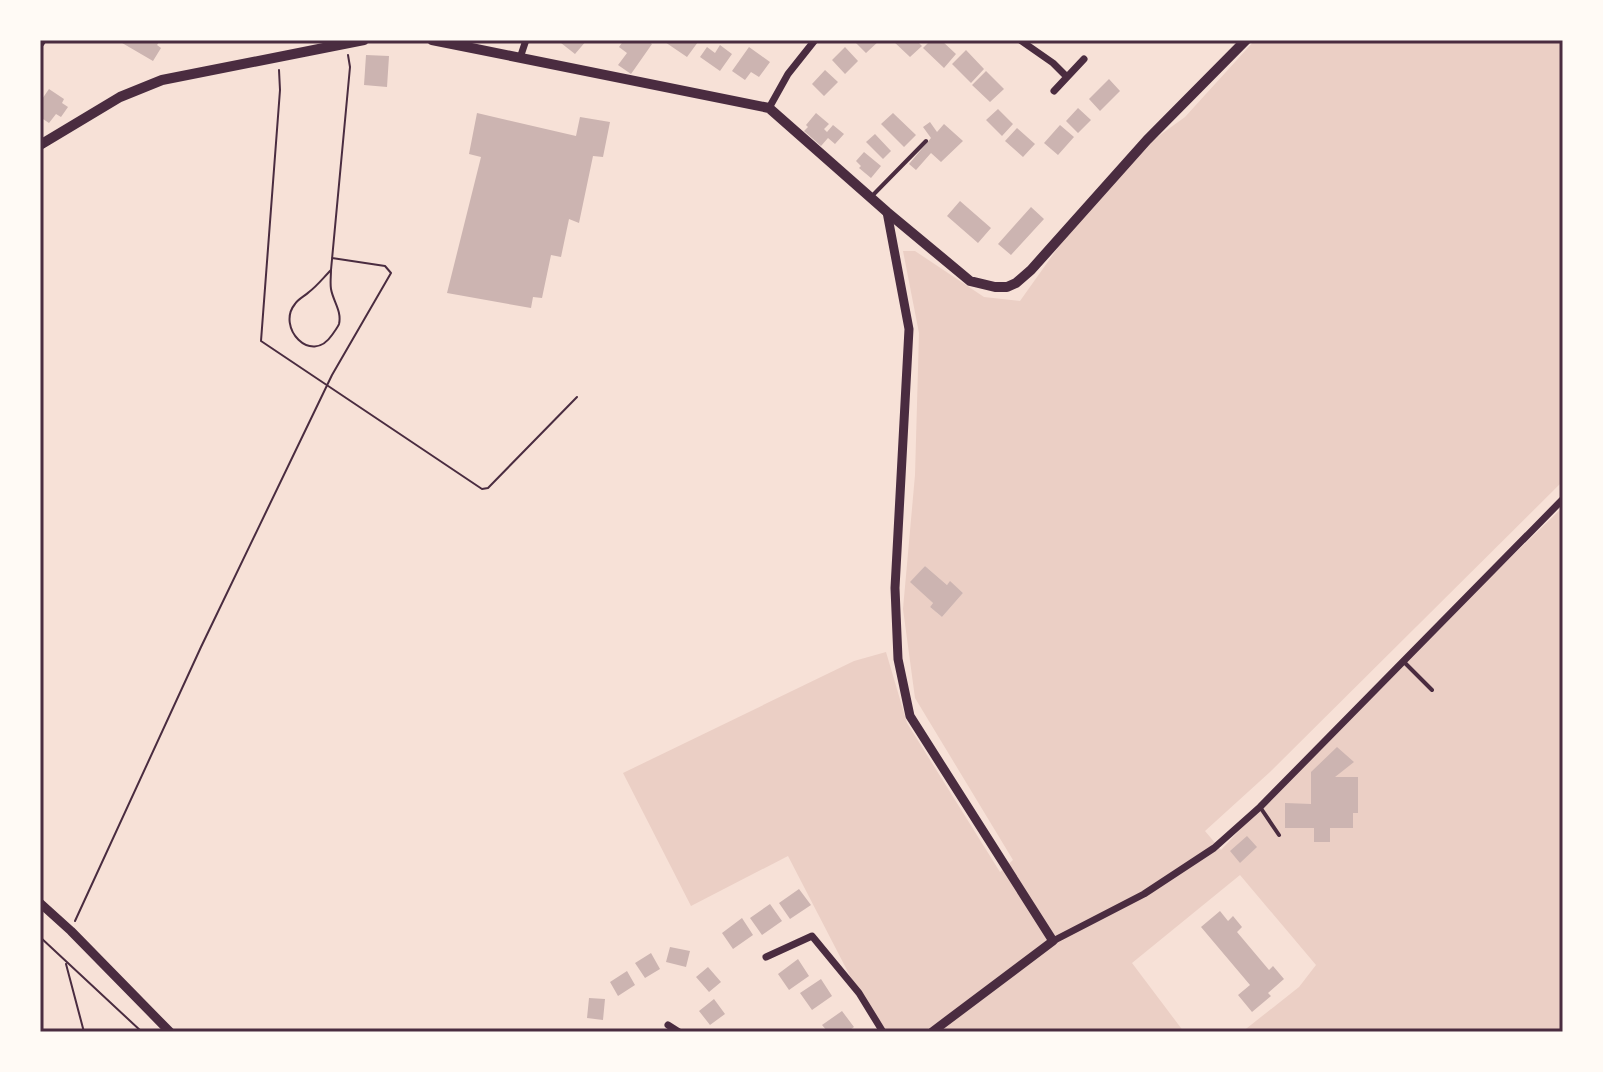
<svg xmlns="http://www.w3.org/2000/svg" width="1603" height="1072" viewBox="0 0 1603 1072" font-family="Arial,sans-serif">
<rect width="100%" height="100%" fill="#f7e1d7"/>
<path fill="#ebcfc5" fill-rule="evenodd" d="M 1255,40 L 1563,40 L 1563,481 L 1270,772 L 1205,831 L 1221,850 C 1330,731 1447,619 1563,507 L 1563,1032 L 1242,1032 L 1299,987 L 1316,965 L 1240,875 L 1132,963 L 1184,1032 L 879,1032 L 788,856 L 691,906 L 623,773 L 854,661 L 886,652 L 907,723 L 1000,872 L 1013,860 L 915,698 L 903,609 L 915,475 L 919,333 L 903,251 L 915,251 L 984,297 L 1020,301 L 1074,225 L 1149,143 L 1185,117 ZM 925,566 L 947,585 L 950,582 L 963,593 L 942,617 L 930,607 L 933,603 L 911,582 Z"/>
<path fill="#ccb4b1" d="M 117,40 L 158,40 L 160,41 L 157,45 L 161,48 L 153,61 Z
M 564,40 L 587,40 L 575,54 L 561,43 Z
M 624,40 L 647,40 L 652,44 L 631,74 L 618,65 L 627,53 L 619,47 Z
M 662,40 L 695,40 L 698,42 L 687,57 Z
M 853,40 L 880,40 L 866,53 Z
M 892,40 L 916,40 L 922,46 L 910,57 Z
M 931,40 L 941,40 L 956,54 L 944,68 L 923,48 Z
M 720,45 L 732,54 L 720,71 L 700,57 L 707,47 L 715,53 Z
M 749,47 L 770,62 L 759,77 L 751,72 L 745,80 L 732,71 Z
M 845,47 L 858,61 L 845,74 L 832,60 Z
M 966,50 L 984,69 L 971,83 L 952,64 Z
M 366,55 L 389,56 L 387,87 L 364,85 Z
M 825,70 L 838,82 L 824,96 L 812,84 Z
M 986,71 L 1004,89 L 990,102 L 972,85 Z
M 1109,79 L 1120,91 L 1100,111 L 1089,99 Z
M 49,89 L 64,99 L 62,103 L 68,107 L 61,117 L 56,114 L 49,123 L 40,117 L 40,102 Z
M 1078,108 L 1091,120 L 1078,133 L 1066,121 Z
M 998,109 L 1013,124 L 1002,136 L 986,120 Z
M 477,113 L 576,136 L 580,117 L 610,122 L 603,157 L 593,156 L 579,223 L 569,219 L 561,257 L 551,255 L 542,298 L 533,297 L 531,308 L 447,293 L 481,157 L 469,154 Z
M 816,113 L 829,124 L 824,129 L 827,132 L 833,125 L 844,134 L 835,144 L 828,138 L 821,146 L 804,131 L 808,127 L 806,125 Z
M 893,113 L 916,135 L 904,147 L 881,124 Z
M 930,122 L 937,132 L 944,124 L 963,141 L 941,162 L 931,153 L 916,170 L 909,164 L 931,138 L 923,127 Z
M 1060,125 L 1074,137 L 1058,155 L 1044,143 Z
M 1017,128 L 1035,144 L 1023,157 L 1005,141 Z
M 875,134 L 891,151 L 883,159 L 866,142 Z
M 864,152 L 881,166 L 871,178 L 859,168 L 861,166 L 856,161 Z
M 960,201 L 991,228 L 978,243 L 947,216 Z
M 1031,207 L 1044,219 L 1011,255 L 998,244 Z
M 925,566 L 947,585 L 950,581 L 963,593 L 942,617 L 930,607 L 933,603 L 910,582 Z
M 1337,747 L 1354,762 L 1335,777 L 1358,777 L 1358,813 L 1353,813 L 1353,828 L 1330,828 L 1330,842 L 1314,842 L 1314,828 L 1285,828 L 1285,803 L 1311,804 L 1311,772 Z
M 1247,836 L 1257,847 L 1240,863 L 1230,851 Z
M 799,889 L 811,905 L 790,919 L 779,903 Z
M 770,904 L 782,921 L 762,935 L 750,918 Z
M 1220,911 L 1228,921 L 1233,916 L 1242,927 L 1237,932 L 1269,970 L 1273,966 L 1284,979 L 1268,993 L 1271,996 L 1252,1012 L 1238,995 L 1250,985 L 1201,927 Z
M 742,918 L 753,935 L 733,949 L 722,933 Z
M 670,947 L 690,951 L 686,967 L 666,962 Z
M 651,953 L 660,969 L 645,978 L 635,963 Z
M 798,959 L 809,976 L 789,990 L 778,974 Z
M 708,967 L 721,982 L 709,992 L 696,977 Z
M 627,971 L 635,985 L 618,996 L 610,982 Z
M 821,979 L 832,996 L 812,1010 L 800,993 Z
M 589,998 L 605,999 L 603,1020 L 587,1018 Z
M 714,999 L 725,1014 L 710,1025 L 699,1011 Z
M 842,1011 L 854,1027 L 847,1032 L 828,1032 L 822,1025 Z"/>
<g fill="none" stroke-linecap="round" stroke-linejoin="round">
<path stroke="#4a2c40" stroke-width="2" d="M 279,70 L 280,90 L 261,341 L 482,489 L 488,488 L 577,397
M 331,270 C 324,277 317,286 309,292 C 305,296 298,299 295,304 C 276,327 311,366 332,335 C 334,332 338,327 339,324 C 342,311 333,301 331,289 C 330,283 331,276 331,270 L 350,67 L 348,55
M 75,921 L 201,647 L 332,375 L 391,273 L 385,266 L 332,258
M 40,937 L 142,1032
M 66,964 L 84,1032"/>
<path stroke="#4a2c40" stroke-width="4" d="M 872,196 L 926,141
M 1403,661 L 1432,690
M 1260,807 L 1279,835"/>
<path stroke="#4a2c40" stroke-width="7" d="M 1020,40 L 1053,63 L 1067,77
M 520,58 L 526,40
M 1054,91 L 1084,59
M 769,108 L 788,74 L 815,40
M 1053,941 L 1144,894 L 1214,848 L 1260,807 L 1563,499
M 766,957 L 812,936 L 859,993 L 883,1032
M 668,1025 L 679,1032"/>
<path stroke="#4a2c40" stroke-width="9" d="M 40,43 L 42,40
M 887,212 L 909,329 L 895,588 L 898,659 L 910,716 L 1053,941 L 932,1032
M 40,903 L 71,931 L 170,1032"/>
<path stroke="#4a2c40" stroke-width="10" d="M 432,40 L 769,108 L 887,212 L 970,281 L 995,287 L 1007,287 L 1016,283 L 1031,270 L 1147,140 L 1246,40
M 40,145 L 120,97 L 162,80 L 364,40"/>
</g>
<rect width="1603" height="1072" fill="none" stroke="#fffaf5" stroke-width="84"/>
<rect x="42" y="42" width="1519" height="988" fill="none" stroke="#4a2c40" stroke-width="3"/>
</svg>
